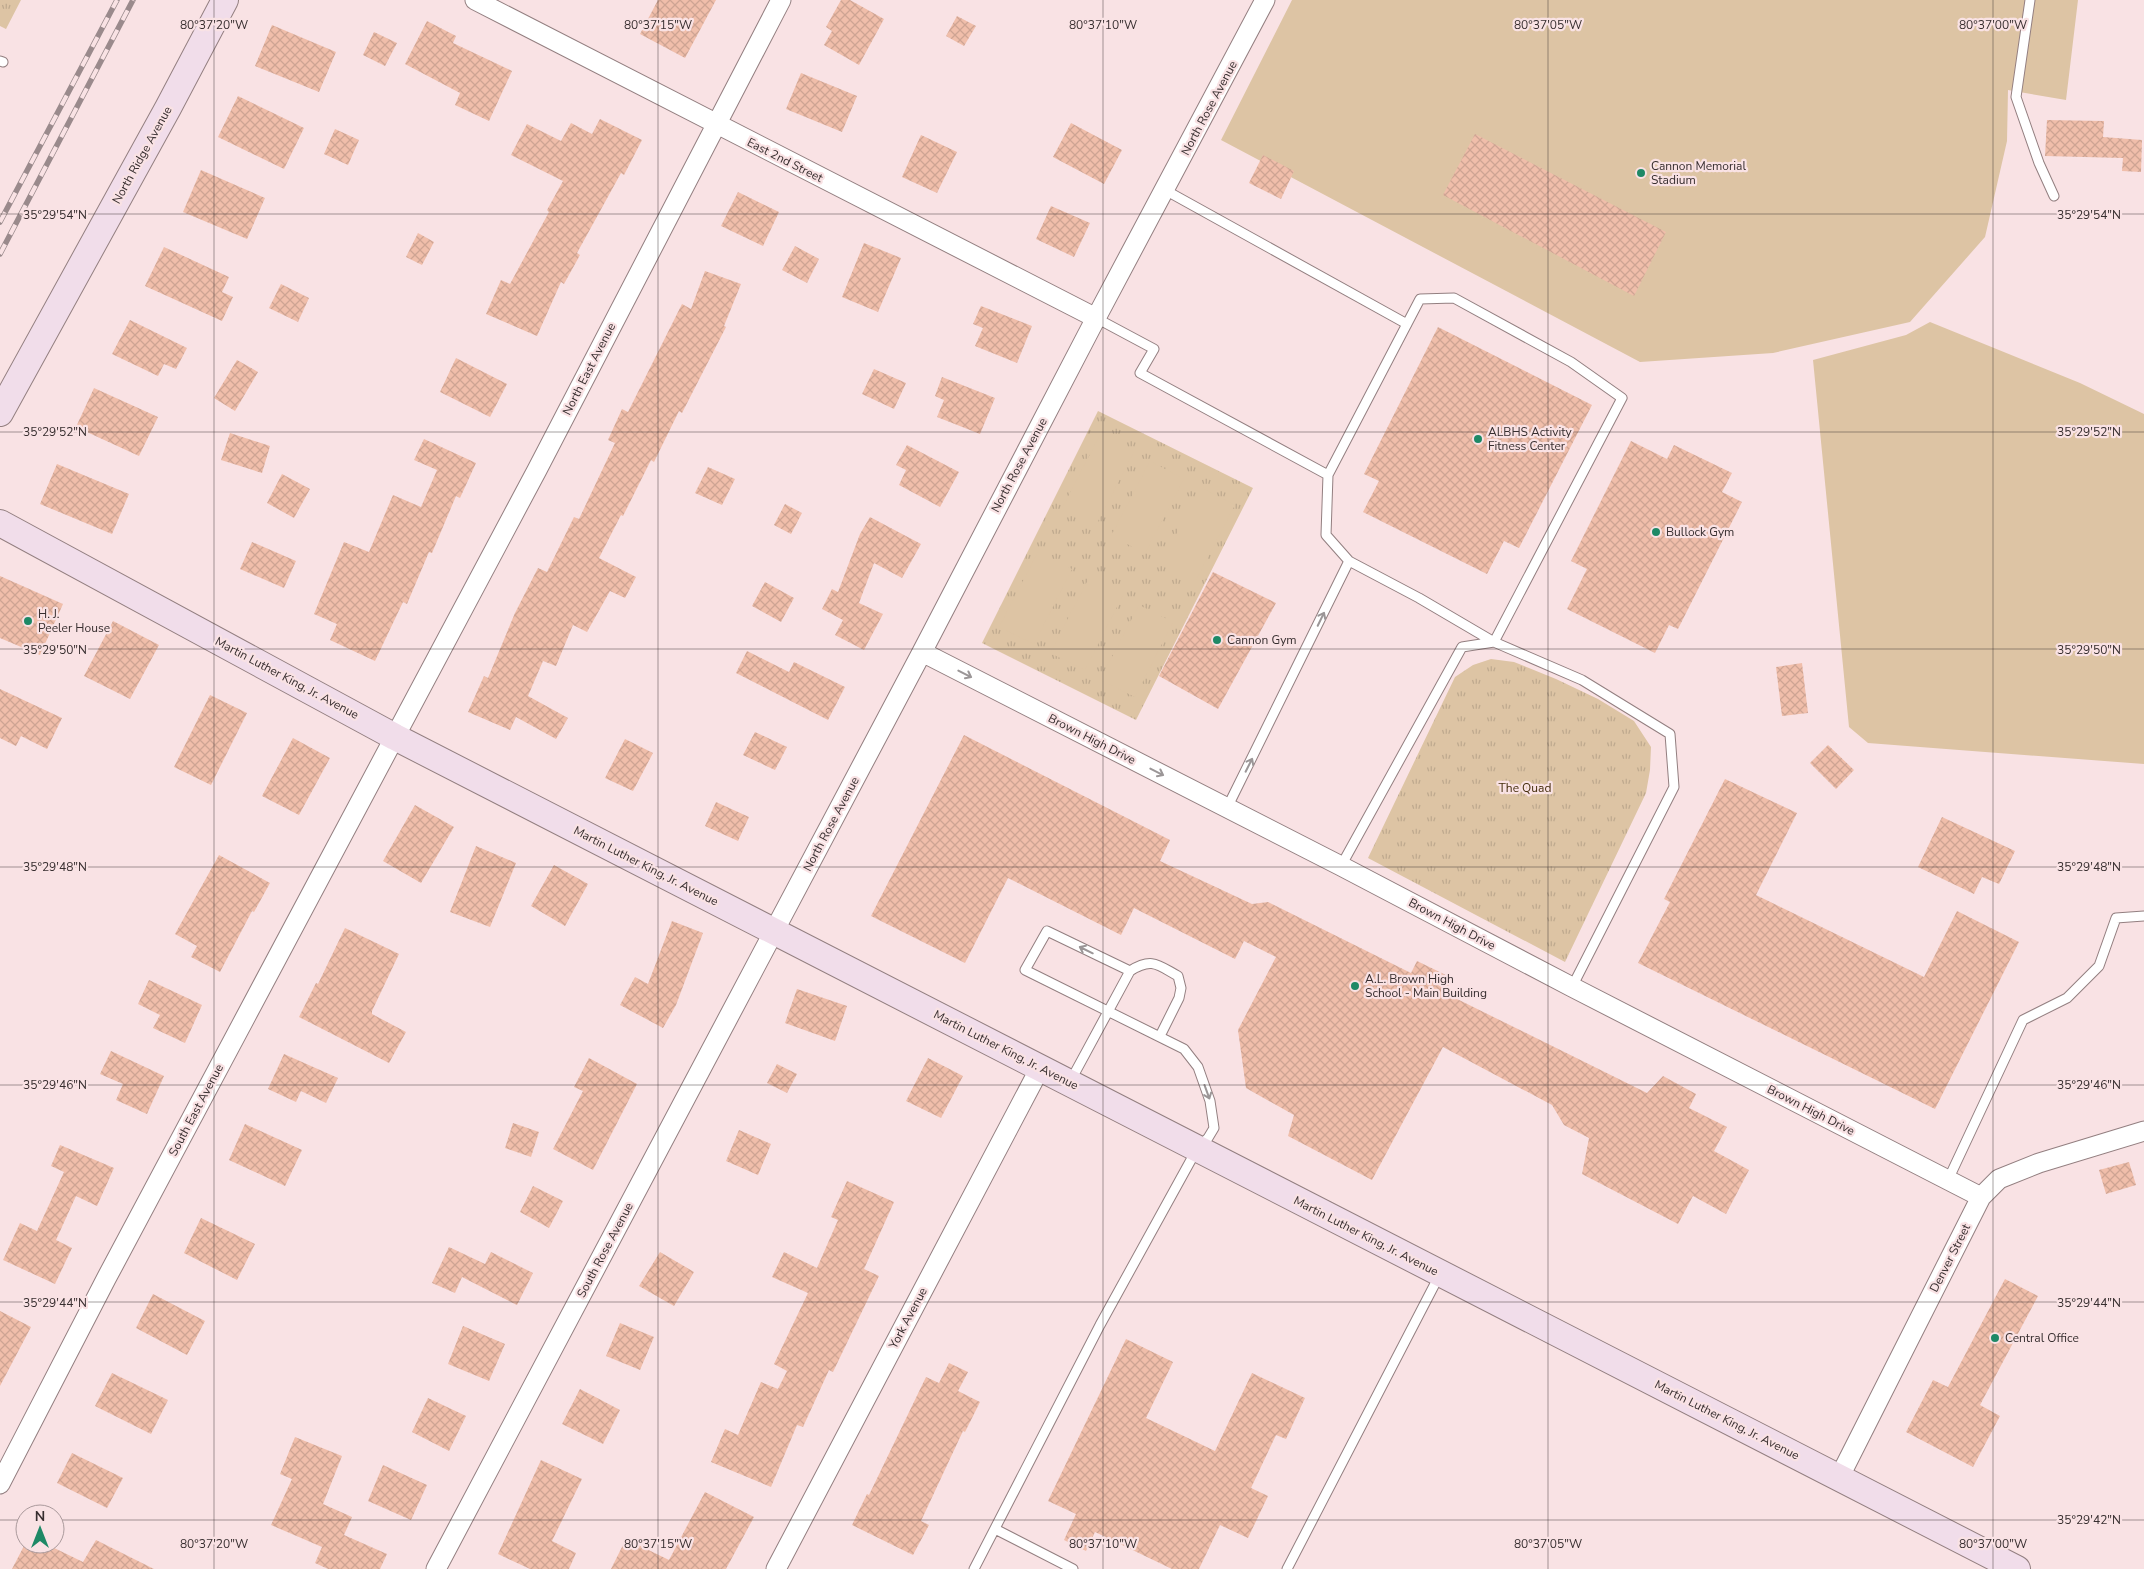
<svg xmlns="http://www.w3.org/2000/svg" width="2144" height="1569" viewBox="0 0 2144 1569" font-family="'Nunito Sans',sans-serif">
<defs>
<pattern id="grass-tufts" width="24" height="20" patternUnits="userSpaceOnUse" patternTransform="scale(1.25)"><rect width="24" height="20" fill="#ddc4a4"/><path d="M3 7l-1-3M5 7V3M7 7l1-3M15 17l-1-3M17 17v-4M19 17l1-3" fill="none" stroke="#bea98e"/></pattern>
<pattern id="building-cross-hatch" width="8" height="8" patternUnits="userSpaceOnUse" patternTransform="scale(1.25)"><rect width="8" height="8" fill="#f0beaa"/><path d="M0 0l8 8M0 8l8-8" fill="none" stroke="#cea493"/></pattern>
</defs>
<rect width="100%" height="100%" fill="#f9e2e4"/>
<path fill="url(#grass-tufts)" d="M 0,0 L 21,0 L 6,29 L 0,26 Z
M 1098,411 L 1253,488 L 1136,720 L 982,643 Z
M 1491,659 L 1514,662 L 1556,679 L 1598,699 L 1634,721 L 1651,747 L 1650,770 L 1646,793 L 1565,962 L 1368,858 L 1455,677 L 1473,665 Z"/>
<path fill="#ddc4a4" d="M 1292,0 L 2078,0 L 2066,100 L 2008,90 L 2007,141 L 1985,237 L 1910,322 L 1773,353 L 1640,362 L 1221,140 Z
M 1930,322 L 2080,383 L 2144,414 L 2144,764 L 1868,743 L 1849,727 L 1813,360 L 1906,335 Z
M 1100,435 L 1134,452 L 1095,527 L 1061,510 Z
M 1150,461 L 1184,479 L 1145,553 L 1111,536 Z
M 1200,487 L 1235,505 L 1196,580 L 1162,563 Z
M 1038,552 L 1072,569 L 1034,644 L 999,627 Z
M 1089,578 L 1123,595 L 1085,670 L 1050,653 Z
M 1139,605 L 1173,622 L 1135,697 L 1100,680 Z"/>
<path fill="url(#building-cross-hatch)" d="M 658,0 L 716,0 L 685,58 L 640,34 Z
M 841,0 L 850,0 L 884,19 L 859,65 L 824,45 L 832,31 L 826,27 Z
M 957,16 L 976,26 L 964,46 L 946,36 Z
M 427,21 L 456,36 L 453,43 L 512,71 L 489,121 L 455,105 L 460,93 L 405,64 Z
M 272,25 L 336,52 L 319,92 L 255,66 Z
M 374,32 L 397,43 L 385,66 L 363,55 Z
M 801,73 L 857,96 L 842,132 L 786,109 Z
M 238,96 L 304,128 L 284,169 L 218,137 Z
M 600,119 L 642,140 L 624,175 L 621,173 L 577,253 L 580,255 L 564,284 L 561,282 L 537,336 L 486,314 L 501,280 L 510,284 L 549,212 L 547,210 L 563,181 L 511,155 L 527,124 L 561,141 L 571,123 L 592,134 Z
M 2047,120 L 2104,121 L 2103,137 L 2142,140 L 2141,172 L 2122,171 L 2123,158 L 2045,156 Z
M 1071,123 L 1122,150 L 1104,184 L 1053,157 Z
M 335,129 L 359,140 L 348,165 L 324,154 Z
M 1475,134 L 1666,232 L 1634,296 L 1443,195 Z
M 921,135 L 957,152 L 937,193 L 902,177 Z
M 1263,155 L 1294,171 L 1281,199 L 1249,183 Z
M 201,170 L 265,198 L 247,239 L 183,212 Z
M 738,192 L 779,212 L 763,246 L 721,226 Z
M 1051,206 L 1090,223 L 1074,257 L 1036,239 Z
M 418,233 L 434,242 L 422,265 L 406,257 Z
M 864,243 L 901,258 L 878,312 L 842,297 Z
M 795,246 L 819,259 L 807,283 L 782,270 Z
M 164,247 L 229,277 L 222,292 L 233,297 L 222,321 L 145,286 Z
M 705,271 L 741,284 L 724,326 L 726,327 L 682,413 L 679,411 L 654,462 L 651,460 L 623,516 L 621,515 L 599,558 L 636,577 L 625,598 L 610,591 L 587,632 L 573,625 L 556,666 L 543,661 L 528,696 L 568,718 L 556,739 L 516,717 L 510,730 L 468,712 L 484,676 L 488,678 L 515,613 L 538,568 L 547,572 L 574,517 L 579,519 L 615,443 L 608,440 L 622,409 L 628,412 L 682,304 L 691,309 Z
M 281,284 L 309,298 L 298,322 L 269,308 Z
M 981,306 L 1032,326 L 1017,363 L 975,346 L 983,328 L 973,324 Z
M 130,320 L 187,348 L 176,369 L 164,364 L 158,376 L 112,354 Z
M 1438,327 L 1592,405 L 1519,548 L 1504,541 L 1487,574 L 1363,512 L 1379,481 L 1364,474 Z
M 456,358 L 507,384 L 490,417 L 440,392 Z
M 237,360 L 258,372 L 235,411 L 214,398 Z
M 874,369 L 906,383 L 894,409 L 862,394 Z
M 942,377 L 995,398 L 980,434 L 937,417 L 944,400 L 935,396 Z
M 94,388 L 158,417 L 139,456 L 76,427 Z
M 230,433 L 270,446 L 262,473 L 221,460 Z
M 424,439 L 476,463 L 460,498 L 456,496 L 432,553 L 429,552 L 407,604 L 403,602 L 375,661 L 330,640 L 337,624 L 314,614 L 344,542 L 369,552 L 393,495 L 421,507 L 437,470 L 414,460 Z
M 1631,441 L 1667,459 L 1674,445 L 1732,473 L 1722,492 L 1742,502 L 1678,629 L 1669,625 L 1655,653 L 1567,609 L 1587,569 L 1571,561 Z
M 907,445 L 959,472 L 940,507 L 899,485 L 906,470 L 896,465 Z
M 57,464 L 129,494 L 112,534 L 40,504 Z
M 708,467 L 735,479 L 722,505 L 695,493 Z
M 282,474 L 310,489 L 294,518 L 267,503 Z
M 785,504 L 802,513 L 791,534 L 774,525 Z
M 870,517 L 921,544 L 902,578 L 874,563 L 859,603 L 883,614 L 864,650 L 835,635 L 843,620 L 822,609 L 832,589 L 838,592 L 860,534 Z
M 252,542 L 296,561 L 284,588 L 240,569 Z
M 1213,572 L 1276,603 L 1218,709 L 1159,676 Z
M 0,576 L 63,604 L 40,655 L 0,638 Z
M 765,582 L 794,598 L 781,622 L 752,606 Z
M 113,621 L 159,645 L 130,699 L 84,676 Z
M 747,651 L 789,672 L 794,662 L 845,687 L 828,720 L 736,673 Z
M 1802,663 L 1808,713 L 1782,716 L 1776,667 Z
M 0,689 L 62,718 L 47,749 L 21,736 L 16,746 L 0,738 Z
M 210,695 L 247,713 L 211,785 L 174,767 Z
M 755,732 L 787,747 L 775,770 L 743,755 Z
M 964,735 L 1170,840 L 1160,861 L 1252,904 L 1268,902 L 1411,973 L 1417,961 L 1452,978 L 1445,993 L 1647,1093 L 1663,1076 L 1696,1094 L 1689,1108 L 1727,1127 L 1714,1151 L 1749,1170 L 1726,1214 L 1693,1196 L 1678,1224 L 1582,1174 L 1589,1138 L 1564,1125 L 1552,1105 L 1443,1047 L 1372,1180 L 1288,1136 L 1294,1115 L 1246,1088 L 1238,1030 L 1276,957 L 1244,941 L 1235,959 L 1134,908 L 1121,935 L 1008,878 L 965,963 L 871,916 Z
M 293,738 L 330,758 L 299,815 L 262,796 Z
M 625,739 L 653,753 L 633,791 L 605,778 Z
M 1828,745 L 1854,770 L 1836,789 L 1810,763 Z
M 1725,779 L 1797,813 L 1756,895 L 1924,977 L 1957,911 L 2019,942 L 1935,1109 L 1638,963 L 1670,902 L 1664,899 Z
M 716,802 L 749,817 L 738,841 L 705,826 Z
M 415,805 L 454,827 L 421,883 L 383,861 Z
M 1942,817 L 2015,851 L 1999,884 L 1982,877 L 1974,894 L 1918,867 Z
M 476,846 L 516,863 L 490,927 L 450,912 Z
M 219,855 L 270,883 L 254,912 L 252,911 L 220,972 L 191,957 L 197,946 L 175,934 Z
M 554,865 L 588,884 L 565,926 L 531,906 Z
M 672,921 L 703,933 L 676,1005 L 663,1028 L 620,1005 L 635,977 L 648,984 Z
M 345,928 L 399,954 L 372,1011 L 372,1014 L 406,1032 L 389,1063 L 299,1017 L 316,983 L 318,984 Z
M 149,980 L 202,1005 L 185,1043 L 153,1028 L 160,1015 L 138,1004 Z
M 797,989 L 847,1006 L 835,1041 L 785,1023 Z
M 111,1051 L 164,1076 L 147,1114 L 116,1100 L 123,1084 L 100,1074 Z
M 284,1054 L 338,1078 L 326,1103 L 301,1091 L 296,1102 L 268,1089 Z
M 589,1058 L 637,1084 L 593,1170 L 553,1149 L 583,1091 L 574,1087 Z
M 928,1058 L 963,1076 L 941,1118 L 906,1101 Z
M 777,1064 L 797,1074 L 787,1093 L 767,1083 Z
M 513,1123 L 539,1132 L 531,1157 L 505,1148 Z
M 245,1124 L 302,1150 L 285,1186 L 229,1160 Z
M 739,1130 L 771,1144 L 758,1175 L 726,1161 Z
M 60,1145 L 114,1168 L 97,1206 L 76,1196 L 56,1240 L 72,1248 L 55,1284 L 3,1260 L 20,1223 L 37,1231 L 64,1172 L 51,1166 Z
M 2129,1162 L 2136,1185 L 2106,1194 L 2099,1170 Z
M 847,1181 L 894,1202 L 864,1269 L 879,1276 L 833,1372 L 829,1370 L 803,1427 L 797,1425 L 771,1487 L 711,1462 L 725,1429 L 738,1435 L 761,1382 L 778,1389 L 787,1371 L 774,1364 L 808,1293 L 772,1277 L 784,1252 L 817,1268 L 838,1220 L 831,1217 Z
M 533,1186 L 563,1201 L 549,1228 L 520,1212 Z
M 201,1218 L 255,1244 L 237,1280 L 184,1253 Z
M 449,1247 L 485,1264 L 491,1252 L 533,1273 L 517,1305 L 462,1277 L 455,1293 L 432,1283 Z
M 660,1252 L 694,1272 L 674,1306 L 639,1286 Z
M 2005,1279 L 2038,1296 L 1980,1405 L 2000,1416 L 1973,1467 L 1906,1432 L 1933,1380 L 1948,1387 Z
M 153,1294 L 205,1321 L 187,1355 L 136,1328 Z
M 0,1311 L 31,1327 L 0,1386 Z
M 620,1323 L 654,1337 L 640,1370 L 606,1356 Z
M 463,1326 L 505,1344 L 489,1381 L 448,1364 Z
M 1126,1339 L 1173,1362 L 1146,1418 L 1215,1451 L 1252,1373 L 1305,1398 L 1286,1439 L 1276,1435 L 1251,1488 L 1268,1496 L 1248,1538 L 1220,1525 L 1199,1569 L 1172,1569 L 1095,1532 L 1086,1551 L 1064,1540 L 1076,1514 L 1048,1501 Z
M 949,1363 L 968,1372 L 958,1391 L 980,1402 L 965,1432 L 963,1431 L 921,1521 L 929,1525 L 913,1555 L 852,1525 L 867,1494 L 869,1495 L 926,1377 L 939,1383 Z
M 112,1373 L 168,1400 L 151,1434 L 95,1406 Z
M 580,1389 L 620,1410 L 603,1444 L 562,1424 Z
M 428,1398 L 466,1416 L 449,1451 L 412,1432 Z
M 295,1437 L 342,1456 L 323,1504 L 352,1517 L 344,1535 L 387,1554 L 380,1569 L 328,1569 L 315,1563 L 322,1547 L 271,1525 L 292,1479 L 280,1474 Z
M 72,1453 L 123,1478 L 107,1508 L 57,1483 Z
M 541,1460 L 582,1479 L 552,1541 L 576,1553 L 569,1569 L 530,1569 L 498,1554 Z
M 383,1465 L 427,1485 L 411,1520 L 368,1501 Z
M 705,1492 L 754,1517 L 726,1569 L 611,1569 L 626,1539 L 669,1560 Z
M 96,1540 L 154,1569 L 12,1569 L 25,1544 L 46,1544 L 83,1562 Z"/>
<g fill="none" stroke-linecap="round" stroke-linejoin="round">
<g stroke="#937f80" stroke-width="11">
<path id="lane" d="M 2030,0 L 2016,97 L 2039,163 L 2054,196
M 0,61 L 3,62
M 1165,190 L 1407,324
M 1096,318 L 1154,349 L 1140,373 L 1328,475 L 1326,535 L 1349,561 L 1419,598 L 1494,642 L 1622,398 L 1571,362 L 1454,298 L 1420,299 L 1328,475
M 1227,808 L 1349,561
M 1341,866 L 1462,647 L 1494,642 L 1582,680 L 1670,734 L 1674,787 L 1572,987
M 1071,1080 L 1130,971 C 1152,957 1158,965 1178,976 L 1181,988 L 1179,998 L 1160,1036
M 1948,1180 L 2023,1020 L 2067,998 L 2099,966 L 2116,918 L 2144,916
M 995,1529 L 1073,1569
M 974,1569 L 1100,1325 L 1197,1149 L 1208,1138 L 1214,1128 L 1210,1101 L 1198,1067 L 1184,1049 L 1025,970 L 1047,931 L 1130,971
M 1287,1569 L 1439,1276"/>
</g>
<g stroke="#937f80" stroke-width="21">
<path id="street" d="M 475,0 L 1096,318
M 922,652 L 1341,866 L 1572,987 L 1981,1197
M 1839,1478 L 1981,1197 L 1999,1179 L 2039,1163 L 2144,1131
M 0,1484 L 106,1279 L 537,470 L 781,0
M 436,1569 L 922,652 L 1096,318 L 1265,0
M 776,1569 L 1040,1068"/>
</g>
<g stroke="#937f80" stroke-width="28">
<path id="secondary" d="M 0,413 L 168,108 L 225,0
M 0,523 L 395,737 L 2017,1569"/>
</g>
<use href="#lane" stroke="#fff" stroke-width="9"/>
<use href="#street" stroke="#fff" stroke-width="19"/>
<use href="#secondary" stroke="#f1ddea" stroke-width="26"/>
<g stroke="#9a8a8c" stroke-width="5.5">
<path id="rail" d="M 0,222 L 117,0
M 0,254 L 133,0"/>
</g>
<use href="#rail" stroke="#f9e2e4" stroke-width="4" stroke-dasharray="11" stroke-linecap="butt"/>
</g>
<defs><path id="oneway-shaft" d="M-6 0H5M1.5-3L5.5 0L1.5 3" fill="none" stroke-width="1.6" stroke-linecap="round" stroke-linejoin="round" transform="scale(1.25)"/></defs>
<g stroke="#9b9697">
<use href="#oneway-shaft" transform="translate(1321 619) rotate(-64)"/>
<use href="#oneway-shaft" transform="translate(965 674) rotate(27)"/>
<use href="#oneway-shaft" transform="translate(1249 765) rotate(-63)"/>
<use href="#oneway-shaft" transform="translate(1157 772) rotate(27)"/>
<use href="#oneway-shaft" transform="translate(1086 950) rotate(-154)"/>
<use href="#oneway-shaft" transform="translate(1207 1092) rotate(70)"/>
</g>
<path fill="none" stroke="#372e2f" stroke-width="1" stroke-opacity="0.45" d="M 214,0 L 214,1569M 658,0 L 658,1569M 1103,0 L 1103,1569M 1548,0 L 1548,1569M 1993,0 L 1993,1569M 0,214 L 2144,214M 0,432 L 2144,432M 0,649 L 2144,649M 0,867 L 2144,867M 0,1085 L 2144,1085M 0,1302 L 2144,1302M 0,1520 L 25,1520M 55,1520 L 2144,1520"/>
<g fill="#1e8966" stroke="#f9e2e4" stroke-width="2">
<circle cx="1641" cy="173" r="5"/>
<circle cx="1478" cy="439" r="5"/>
<circle cx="1656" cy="532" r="5"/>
<circle cx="28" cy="621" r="5"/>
<circle cx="1217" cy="640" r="5"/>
<circle cx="1355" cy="986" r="5"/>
<circle cx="1995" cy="1338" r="5"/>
</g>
<g text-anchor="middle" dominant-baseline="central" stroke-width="4.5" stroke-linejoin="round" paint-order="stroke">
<g font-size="12" fill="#372e2f" stroke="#f9e2e4">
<text transform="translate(1209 108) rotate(-62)">North Rose Avenue</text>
<text transform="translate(142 155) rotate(-61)">North Ridge Avenue</text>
<text transform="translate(785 160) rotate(27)">East 2nd Street</text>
<text transform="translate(589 369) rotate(-63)">North East Avenue</text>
<text transform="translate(1019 465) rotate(-62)">North Rose Avenue</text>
<text transform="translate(287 678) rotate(28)">Martin Luther King, Jr. Avenue</text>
<text transform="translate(1092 739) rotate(27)">Brown High Drive</text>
<text transform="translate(831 824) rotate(-62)">North Rose Avenue</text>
<text transform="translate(646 866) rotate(27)">Martin Luther King, Jr. Avenue</text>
<text transform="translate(1452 924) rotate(28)">Brown High Drive</text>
<text transform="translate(1006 1050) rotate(27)">Martin Luther King, Jr. Avenue</text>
<text transform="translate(196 1110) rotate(-62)">South East Avenue</text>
<text transform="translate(1811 1110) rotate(27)">Brown High Drive</text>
<text transform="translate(1366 1236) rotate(27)">Martin Luther King, Jr. Avenue</text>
<text transform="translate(605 1250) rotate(-62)">South Rose Avenue</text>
<text transform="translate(1950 1258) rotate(-63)">Denver Street</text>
<text transform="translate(908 1318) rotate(-62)">York Avenue</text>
<text transform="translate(1727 1420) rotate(27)">Martin Luther King, Jr. Avenue</text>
</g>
<g font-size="12" fill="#372e2f" stroke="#f9e2e4" text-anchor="start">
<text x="1651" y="166">Cannon Memorial<tspan x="1651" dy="14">Stadium</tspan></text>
<text x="1488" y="432">ALBHS Activity<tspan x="1488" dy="14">Fitness Center</tspan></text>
<text x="1666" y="532">Bullock Gym</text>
<text x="38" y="614">H. J.<tspan x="38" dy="14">Peeler House</tspan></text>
<text x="1227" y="640">Cannon Gym</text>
<text x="1365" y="979">A.L. Brown High<tspan x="1365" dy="14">School - Main Building</tspan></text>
<text x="2005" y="1338">Central Office</text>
</g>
<g font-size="12" fill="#432c0b" stroke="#f9e2e4">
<text x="1525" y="788">The Quad</text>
</g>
</g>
<g font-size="12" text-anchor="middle" fill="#372e2f" stroke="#f9e2e4" stroke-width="4.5" stroke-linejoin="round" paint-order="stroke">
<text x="214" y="29">80°37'20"W</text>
<text x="658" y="29">80°37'15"W</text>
<text x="1103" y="29">80°37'10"W</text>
<text x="1548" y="29">80°37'05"W</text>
<text x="1993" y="29">80°37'00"W</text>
<text x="55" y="219">35°29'54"N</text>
<text x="2089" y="219">35°29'54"N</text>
<text x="55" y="436">35°29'52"N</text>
<text x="2089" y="436">35°29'52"N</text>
<text x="55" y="654">35°29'50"N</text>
<text x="2089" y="654">35°29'50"N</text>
<text x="55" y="871">35°29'48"N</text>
<text x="2089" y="871">35°29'48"N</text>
<text x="55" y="1089">35°29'46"N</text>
<text x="2089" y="1089">35°29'46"N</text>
<text x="55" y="1307">35°29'44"N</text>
<text x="2089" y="1307">35°29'44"N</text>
<text x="2089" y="1524">35°29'42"N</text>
<text x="214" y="1548">80°37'20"W</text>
<text x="658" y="1548">80°37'15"W</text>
<text x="1103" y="1548">80°37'10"W</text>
<text x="1548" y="1548">80°37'05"W</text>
<text x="1993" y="1548">80°37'00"W</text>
</g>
<g transform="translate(40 1529)"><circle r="24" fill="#f9e2e4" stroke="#ab9a9c"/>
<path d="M0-4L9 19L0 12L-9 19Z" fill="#1e8966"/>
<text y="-8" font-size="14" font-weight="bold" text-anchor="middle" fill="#372e2f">N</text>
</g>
</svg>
